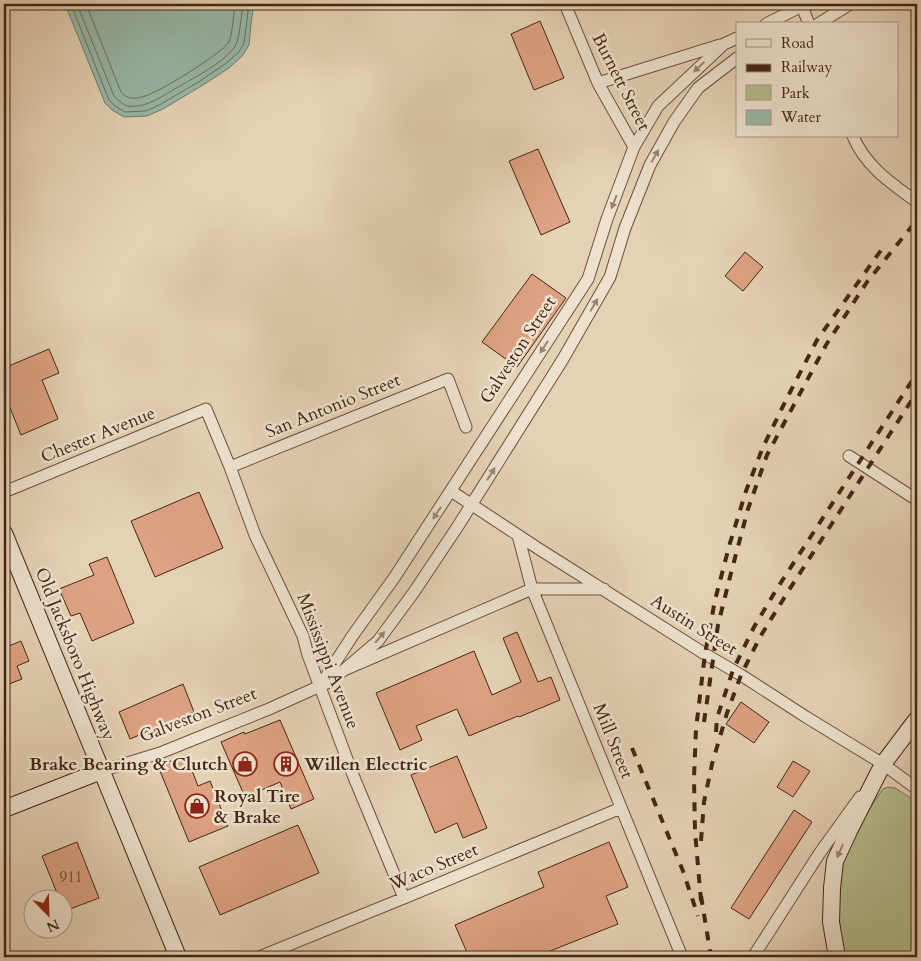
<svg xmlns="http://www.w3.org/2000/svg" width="921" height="961" viewBox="0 0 921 961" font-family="Cardo,serif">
<rect width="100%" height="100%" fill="#e5d2b5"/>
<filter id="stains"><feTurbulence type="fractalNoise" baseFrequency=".004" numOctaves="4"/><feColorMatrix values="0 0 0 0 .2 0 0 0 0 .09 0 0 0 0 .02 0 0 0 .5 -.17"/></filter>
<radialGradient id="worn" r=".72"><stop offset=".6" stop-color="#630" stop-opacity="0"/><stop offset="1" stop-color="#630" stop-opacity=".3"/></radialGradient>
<path fill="#b5bc8d" stroke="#7c7150" d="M 888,787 L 895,788 L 917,802 L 917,957 L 845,957 L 838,922 L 841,871 L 845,855 L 860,823 L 880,793 L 883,789 Z"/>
<path fill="#97b8a8" stroke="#767e6d" d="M 65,4 L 254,4 L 251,24 L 249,45 L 243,55 L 229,68 L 203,85 L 163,109 L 147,116 L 124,117 L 112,110 L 105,103 Z"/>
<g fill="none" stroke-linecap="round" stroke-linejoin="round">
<path stroke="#6e6f5e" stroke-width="1" d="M 71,4 L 109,100 L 115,106 L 125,112 L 146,111 L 161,104 L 200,81 L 225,64 L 239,52 L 244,43 L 249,4
M 77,4 L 114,96 C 118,100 122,104 127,106 C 132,107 141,106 146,104 C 158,100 169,92 180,86 C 197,76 221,64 234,48 C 240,41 241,15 243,4
M 86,4 L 121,92 C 127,99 134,99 142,97 C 157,94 221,54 229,42 C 232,37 234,11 235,4"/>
</g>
<path fill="#dda283" stroke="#442614" d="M 540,21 L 564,78 L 534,90 L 511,34 Z
M 538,149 L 570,222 L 541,235 L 509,161 Z
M 745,252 L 763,267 L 743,291 L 725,276 Z
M 532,274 L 566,298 L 517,367 L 482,342 Z
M 49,349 L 59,373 L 42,380 L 58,419 L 21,435 L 4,393 L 4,368 Z
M 199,492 L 223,548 L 155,577 L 131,521 Z
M 107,557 L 134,623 L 92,641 L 80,613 L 71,616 L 59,589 L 94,575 L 89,564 Z
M 517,632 L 538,682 L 551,677 L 560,700 L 519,717 L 518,716 L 469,736 L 457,709 L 416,726 L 422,740 L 400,750 L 376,693 L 474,651 L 492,695 L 521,682 L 503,638 Z
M 21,641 L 29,661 L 17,666 L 22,679 L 4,686 L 4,648 Z
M 183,684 L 194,712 L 130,739 L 119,712 Z
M 741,702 L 769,722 L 754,743 L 726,724 Z
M 280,720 L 314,799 L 291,809 L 280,782 L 245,797 L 221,742 L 244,732 L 245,734 Z
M 186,755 L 198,786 L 210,781 L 228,826 L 189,842 L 158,766 Z
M 457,756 L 487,828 L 463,838 L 457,823 L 435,833 L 411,775 Z
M 793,761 L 810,771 L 793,797 L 777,787 Z
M 794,810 L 812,822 L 749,919 L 731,908 Z
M 298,825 L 319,873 L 220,915 L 199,867 Z
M 77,842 L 99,898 L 62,912 L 62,898 L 59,898 L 42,856 Z
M 609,842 L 628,887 L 606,896 L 618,924 L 535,957 L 469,957 L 455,925 L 544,887 L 538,872 Z"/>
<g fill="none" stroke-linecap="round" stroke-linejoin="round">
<g stroke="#6c513c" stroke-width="13">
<path id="street" d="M 565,4 L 598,83 L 634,147
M 801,4 L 809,24
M 766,24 L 806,4
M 818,24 L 850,4
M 598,83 L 720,45
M 853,136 C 865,166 892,184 917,202
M 849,456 L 917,500
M 230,467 L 448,379 L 466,427
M 451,491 L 539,549 L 705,654 L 741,675 L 806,717 L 883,764 L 917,789
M 4,492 L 206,409 L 230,467 L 255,535 L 303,636 L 308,655 L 353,775 L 404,898
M 518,535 L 532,589 L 682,957
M 344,670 L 378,641 L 414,592 L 458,526 L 563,359 L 610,277 L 625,228 L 650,165 L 674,122 L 698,88 L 737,58
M 320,686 L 353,635 L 394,578 L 588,279 L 607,219 L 634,147 L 658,106 L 724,44 L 737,38
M 101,771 L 160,753 L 269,709 L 329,682 L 344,670 L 532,589 L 604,589
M 259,957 L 404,898 L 621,808
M 753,957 L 819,854 L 860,797"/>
</g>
<g stroke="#442614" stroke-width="18">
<path id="secondary" d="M 4,533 L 178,957
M 4,809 L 101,771
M 837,957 L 831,922 L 832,888 L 835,861 L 849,831 L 883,764 L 917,719"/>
</g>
<use href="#street" stroke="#eee2cf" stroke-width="11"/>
<use href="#secondary" stroke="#eee2cf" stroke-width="16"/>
<path stroke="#442614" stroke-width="4" stroke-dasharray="9 9" stroke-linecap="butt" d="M 704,722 L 718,625 L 731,573 L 748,509 L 767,455 L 826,345 L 867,282 L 912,226
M 716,732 L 717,718 L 733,670 L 754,627 L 778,587 L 917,373
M 632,748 L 683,871 L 698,916
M 701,841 L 704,802 L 712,764 L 727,713 L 741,675 L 760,637 L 789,590 L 917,392
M 701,896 L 711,957
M 701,901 L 695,831 L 694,778 L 696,729 L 705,654 L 715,600 L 730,543 L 746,491 L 763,447 L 787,398 L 817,340 L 884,246"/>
</g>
<defs><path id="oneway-solid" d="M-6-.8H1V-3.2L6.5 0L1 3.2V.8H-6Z" transform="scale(1.25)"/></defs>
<g fill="#998472">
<use href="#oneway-solid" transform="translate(699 67) rotate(137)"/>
<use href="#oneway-solid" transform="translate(655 156) rotate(-61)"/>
<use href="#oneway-solid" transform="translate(614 202) rotate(111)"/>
<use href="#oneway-solid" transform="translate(594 305) rotate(-60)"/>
<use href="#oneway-solid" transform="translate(544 347) rotate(123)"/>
<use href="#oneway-solid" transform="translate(491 474) rotate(-58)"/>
<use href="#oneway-solid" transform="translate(437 513) rotate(123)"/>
<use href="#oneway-solid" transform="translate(380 637) rotate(-50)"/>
<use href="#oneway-solid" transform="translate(840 851) rotate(114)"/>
</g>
<defs>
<g id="shop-ring" transform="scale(1.25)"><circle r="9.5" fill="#eee2cf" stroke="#8f2418" stroke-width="1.5"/><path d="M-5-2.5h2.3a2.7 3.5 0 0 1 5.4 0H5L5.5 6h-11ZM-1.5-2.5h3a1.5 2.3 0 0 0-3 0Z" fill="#8f2418"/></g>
<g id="building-ring" transform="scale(1.25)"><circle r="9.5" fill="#eee2cf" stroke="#8f2418" stroke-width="1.5"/><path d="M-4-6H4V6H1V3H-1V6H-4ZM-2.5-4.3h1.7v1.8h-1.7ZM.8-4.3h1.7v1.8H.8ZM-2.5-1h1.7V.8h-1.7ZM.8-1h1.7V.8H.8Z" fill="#8f2418"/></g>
</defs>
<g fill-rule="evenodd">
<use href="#shop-ring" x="245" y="764"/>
<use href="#building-ring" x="286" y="764"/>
<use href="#shop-ring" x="197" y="806"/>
</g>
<g text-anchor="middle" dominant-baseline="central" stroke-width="5" stroke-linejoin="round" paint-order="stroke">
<g font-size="15" fill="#6a4530">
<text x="71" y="877">911</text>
</g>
<g font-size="18" fill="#442614" stroke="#eee2cf">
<text transform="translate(621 82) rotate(63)">Burnett Street</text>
<text transform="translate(518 350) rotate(-57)">Galveston Street</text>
<text transform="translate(333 406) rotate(-22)">San Antonio Street</text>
<text transform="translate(98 435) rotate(-22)">Chester Avenue</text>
<text transform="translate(694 625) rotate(32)">Austin Street</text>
<text transform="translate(75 654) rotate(68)">Old Jacksboro Highway</text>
<text transform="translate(328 661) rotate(69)">Mississippi Avenue</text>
<text transform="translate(198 715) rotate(-21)">Galveston Street</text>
<text transform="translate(613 741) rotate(68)">Mill Street</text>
<text transform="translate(434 867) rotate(-23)">Waco Street</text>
</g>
<g font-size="18" font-weight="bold" fill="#442614" stroke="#eee2cf" text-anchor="start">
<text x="228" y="764" text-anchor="end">Brake Bearing &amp; Clutch</text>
<text x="304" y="764">Willen Electric</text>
<text x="214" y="796">Royal Tire<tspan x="214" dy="21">&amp; Brake</tspan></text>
</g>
</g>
<rect width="921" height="961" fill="none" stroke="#e5d2b5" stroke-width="20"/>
<rect x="5" y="5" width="911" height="951" fill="none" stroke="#442614" stroke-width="2.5"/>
<rect x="10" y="10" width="901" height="941" fill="none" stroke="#442614"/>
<rect x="736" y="22" width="162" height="115" fill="#eee2cf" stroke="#aa9784"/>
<rect x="746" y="39" width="25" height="8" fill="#eee2cf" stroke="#aa9784"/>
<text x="781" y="48" font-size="15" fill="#442614">Road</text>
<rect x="746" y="64" width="25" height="8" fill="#442614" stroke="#aa9784"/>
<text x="781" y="72" font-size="15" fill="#442614">Railway</text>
<rect x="746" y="85" width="25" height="15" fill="#b5bc8d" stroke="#aa9784"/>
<text x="781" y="98" font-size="15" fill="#442614">Park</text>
<rect x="746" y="110" width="25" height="15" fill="#97b8a8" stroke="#aa9784"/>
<text x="781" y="122" font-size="15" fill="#442614">Water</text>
<g transform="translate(48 914) rotate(157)"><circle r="24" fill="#eee2cf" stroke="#aa9784"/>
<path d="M0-4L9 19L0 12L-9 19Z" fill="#8f2418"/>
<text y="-8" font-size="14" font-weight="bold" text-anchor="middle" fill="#442614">N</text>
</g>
<rect width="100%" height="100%" filter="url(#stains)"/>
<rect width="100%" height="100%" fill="url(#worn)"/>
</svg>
